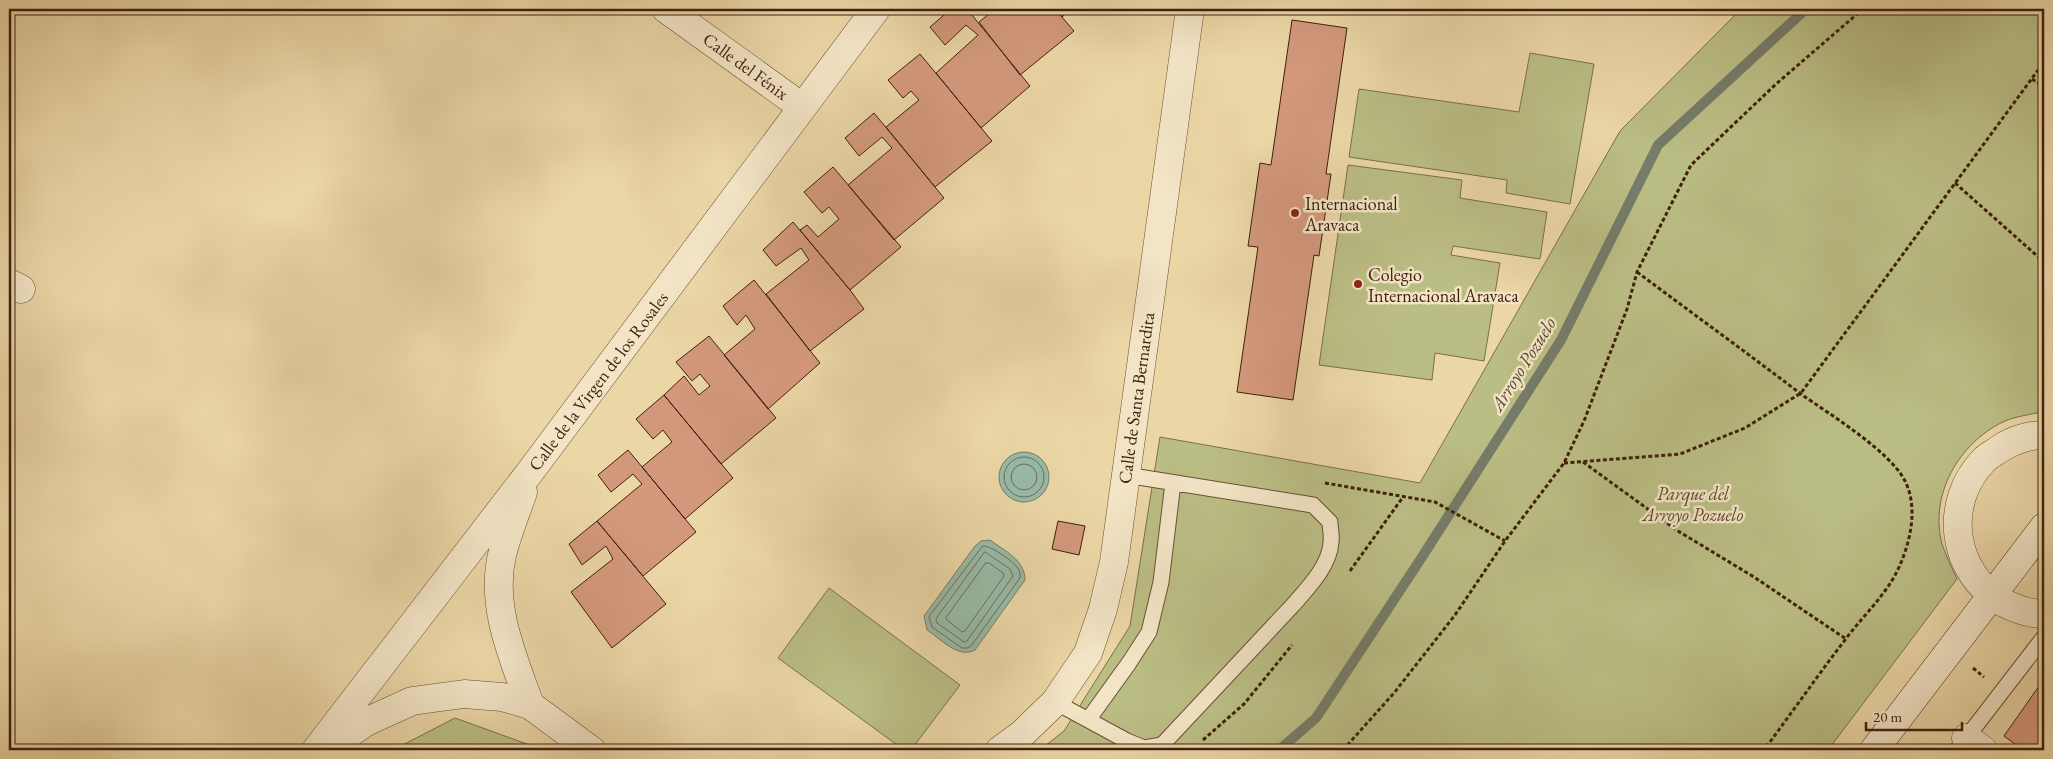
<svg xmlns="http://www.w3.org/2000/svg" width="2053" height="759" viewBox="0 0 2053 759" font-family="'EB Garamond',serif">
<rect width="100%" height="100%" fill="#ebd6a6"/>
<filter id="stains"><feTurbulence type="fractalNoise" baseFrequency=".004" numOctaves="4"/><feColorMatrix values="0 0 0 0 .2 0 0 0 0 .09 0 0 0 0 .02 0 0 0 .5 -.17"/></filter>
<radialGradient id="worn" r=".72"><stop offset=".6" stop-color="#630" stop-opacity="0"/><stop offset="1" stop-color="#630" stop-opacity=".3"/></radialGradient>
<path fill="#babd84" stroke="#7d6e48" d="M 1741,9 L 2044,9 L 2044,411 C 2031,415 2015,416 2003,422 C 1959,443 1929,495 1942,544 C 1946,556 1952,568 1957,579 L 1828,750 L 1040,750 L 1064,731 L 1130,626 L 1160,437 L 1420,483 L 1620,131 Z
M 1530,53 L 1594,64 L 1570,204 L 1506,193 L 1507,180 L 1349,157 L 1359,89 L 1519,112 Z
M 1348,165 L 1462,180 L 1460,198 L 1547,212 L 1540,259 L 1453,246 L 1451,255 L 1500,263 L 1484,361 L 1435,353 L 1432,380 L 1319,365 Z
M 829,588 L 960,685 L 911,750 L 904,750 L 778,658 Z
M 455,718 L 538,748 L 542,750 L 393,750 Z"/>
<path fill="#98b9a6" stroke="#757c69" d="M999 477a25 25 0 1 1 50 0a25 25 0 1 1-50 0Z
M 990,540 C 1005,551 1025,560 1025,580 L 975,650 C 958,659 941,639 927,630 L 924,616 L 975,546 L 981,541 Z"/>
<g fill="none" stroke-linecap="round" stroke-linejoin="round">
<path stroke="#6c6c5a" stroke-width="1" d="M1004 477a20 20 0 1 1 40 0a20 20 0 1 1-40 0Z
M1011 477a13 13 0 1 1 26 0a13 13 0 1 1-26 0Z
M 983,546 C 990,545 1015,562 1019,570 C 1020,572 1020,575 1020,578 L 971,646 L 967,648 L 962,648 L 932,627 L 929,617 Z
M 985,552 L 1010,569 L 1013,576 L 967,641 L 964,642 L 937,623 L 936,619 Z
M 986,563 L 989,563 L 1003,573 L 1004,576 L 965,631 L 962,632 L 947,620 L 946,618 Z"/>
<path stroke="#757c69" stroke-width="10" d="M 1279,750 L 1316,718 L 1422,557 L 1561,340 L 1658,145 L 1806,9"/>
</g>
<path fill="#d3987c" stroke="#40200d" d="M 951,9 L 967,9 L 1030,86 L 981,128 L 936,73 L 978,35 L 966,25 L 945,45 L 930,27 Z
M 995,9 L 1055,9 L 1074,31 L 1020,75 L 979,22 Z
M 1055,9 L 1071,9 L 1062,17 Z
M 1292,20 L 1347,28 L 1326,174 L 1331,174 L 1319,256 L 1314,255 L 1293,400 L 1237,392 L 1258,247 L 1248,246 L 1260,163 L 1271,165 Z
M 920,54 L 992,141 L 935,187 L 886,127 L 919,100 L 911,91 L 903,98 L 888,80 Z
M 874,113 L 944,198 L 894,240 L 848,185 L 892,148 L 882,137 L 859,156 L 845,138 Z
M 833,167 L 901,247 L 850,290 L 800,230 L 807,225 L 818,237 L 839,219 L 829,207 L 822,213 L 804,192 Z
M 793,222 L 850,290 L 864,309 L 810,351 L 766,294 L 809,260 L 801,248 L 776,266 L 763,250 Z
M 754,280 L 820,363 L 768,409 L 724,355 L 755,329 L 746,315 L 737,325 L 723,306 Z
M 709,336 L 776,418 L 721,464 L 664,395 L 684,376 L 699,395 L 710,386 L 700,374 L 692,381 L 676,362 Z
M 664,395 L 733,478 L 685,519 L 642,467 L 672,442 L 663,430 L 653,439 L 636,419 Z
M 628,450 L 696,532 L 643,576 L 597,521 L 642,484 L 633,474 L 611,492 L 598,475 Z
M 597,521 L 666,604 L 612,648 L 571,592 L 613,559 L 606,546 L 582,565 L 569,544 Z
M 1058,521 L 1085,526 L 1079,555 L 1052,549 Z
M 2039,686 L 2044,690 L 2044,750 L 2023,750 L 2004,736 Z"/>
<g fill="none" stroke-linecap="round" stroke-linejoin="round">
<g stroke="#6b4e33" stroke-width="17">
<path id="lane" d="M 1055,702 L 1127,741 L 1144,748 L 1162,745 L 1293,605 C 1308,588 1330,565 1331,542 C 1332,535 1330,528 1330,522 L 1313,505 L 1126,475
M 1088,720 L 1129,663 L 1149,632 L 1161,582 L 1173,483
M 1957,750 L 2044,637"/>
</g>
<g stroke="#6b4e33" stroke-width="29">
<path id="street" d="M 666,9 L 802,107
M 9,283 L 21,289
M 2044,435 C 2030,435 2013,440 2001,448 C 1996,452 1989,455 1985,459 C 1942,502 1951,573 2004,603 C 2016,609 2031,614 2044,614
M 523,492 C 516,513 507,534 502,555 C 490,606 513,657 530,705
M 1966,738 L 1983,750
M 327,749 L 366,722 L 412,701 L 464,694 L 502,697 L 530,705 L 591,750
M 316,750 L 530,472 L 876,9
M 1000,750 L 1022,734 L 1055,702 L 1088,653 L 1103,609 L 1114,562 L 1190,9"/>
</g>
<g stroke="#40200d" stroke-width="29">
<path id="secondary" d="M 1874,750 L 2044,527"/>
</g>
<path stroke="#40200d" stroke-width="3" stroke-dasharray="4 2.5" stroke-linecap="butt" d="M 2035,9 L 2044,17
M 2032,79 L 2044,87
M 1955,183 L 2044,262
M 1637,272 C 1692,313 1747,353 1801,394 C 1829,414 1890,451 1905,481 C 1918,507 1911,539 1900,565 C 1887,595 1864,614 1845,640 C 1817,676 1791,714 1764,750
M 1583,462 L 1678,531 L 1754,577 L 1846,639
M 1564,463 L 1680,454 L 1745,428 L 1801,393 L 2044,62
M 1325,483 L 1435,502 L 1505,541
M 1350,571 L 1403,497
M 1973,668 L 1984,677
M 1203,740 L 1244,704 L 1292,645
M 1343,750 L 1394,693 L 1455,615 L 1505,541 L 1564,463 L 1584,421 L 1627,309 L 1637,272 L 1691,165 L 1776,84 L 1863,9"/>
<use href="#lane" stroke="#f2e4c5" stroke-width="15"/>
<use href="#street" stroke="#f2e4c5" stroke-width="28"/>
<use href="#secondary" stroke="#f2e4c5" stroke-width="28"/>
</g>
<g fill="#8f2418" stroke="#f2e4c5" stroke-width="2">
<circle cx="1295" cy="213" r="5"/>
<circle cx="1358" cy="284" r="5"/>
</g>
<g text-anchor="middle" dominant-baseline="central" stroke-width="5" stroke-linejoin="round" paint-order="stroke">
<g font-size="18" fill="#40200d" stroke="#f2e4c5">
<text transform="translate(746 66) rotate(36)">Calle del Fénix</text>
<text transform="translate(598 381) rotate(-53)">Calle de la Virgen de los Rosales</text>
<text transform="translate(1136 398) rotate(-82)">Calle de Santa Bernardita</text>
</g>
<g font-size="18" fill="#40200d" stroke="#f2e4c5" text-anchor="start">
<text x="1305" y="203">Internacional<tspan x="1305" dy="21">Aravaca</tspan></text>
<text x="1368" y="274">Colegio<tspan x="1368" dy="21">Internacional Aravaca</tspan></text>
</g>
<g font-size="18" font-style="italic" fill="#5e472b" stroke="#f2e4c5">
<text x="1693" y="493">Parque del<tspan x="1693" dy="21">Arroyo Pozuelo</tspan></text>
</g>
<g font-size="19" font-style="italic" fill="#564633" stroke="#f2e4c5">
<text transform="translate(1523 364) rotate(-58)">Arroyo Pozuelo</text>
</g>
</g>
<rect width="2053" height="759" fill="none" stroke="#ebd6a6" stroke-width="30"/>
<rect x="10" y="10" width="2033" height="739" fill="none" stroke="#40200d" stroke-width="2.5"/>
<rect x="15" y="15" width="2023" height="729" fill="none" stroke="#40200d"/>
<path d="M1866 722v8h96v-8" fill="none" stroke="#40200d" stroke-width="2.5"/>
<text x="1873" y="722" font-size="15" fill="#40200d" stroke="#f2e4c5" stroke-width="4" paint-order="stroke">20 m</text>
<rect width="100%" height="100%" filter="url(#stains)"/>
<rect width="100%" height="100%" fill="url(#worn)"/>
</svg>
